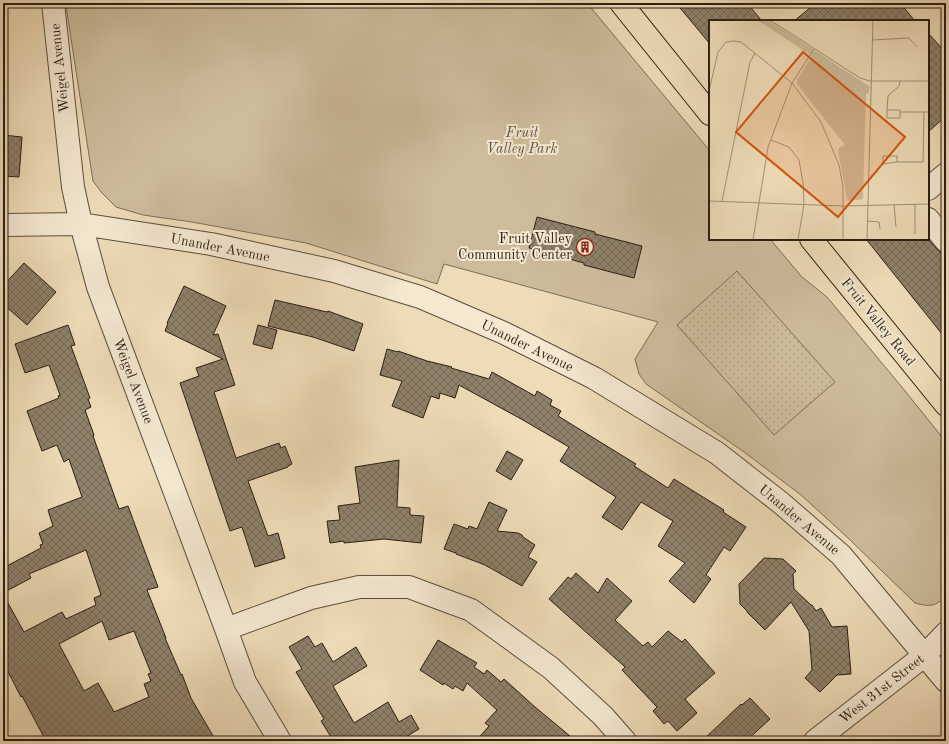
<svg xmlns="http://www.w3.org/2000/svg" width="949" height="744" viewBox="0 0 949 744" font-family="'Old Standard TT',serif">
<defs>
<pattern id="garden-dots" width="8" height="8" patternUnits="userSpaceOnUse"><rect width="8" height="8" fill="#cdbc9c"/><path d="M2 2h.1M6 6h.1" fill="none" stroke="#b0a186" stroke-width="1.8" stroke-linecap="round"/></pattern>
<pattern id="building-cross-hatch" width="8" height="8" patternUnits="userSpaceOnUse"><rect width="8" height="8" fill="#8f816a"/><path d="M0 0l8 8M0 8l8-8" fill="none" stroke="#756956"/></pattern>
</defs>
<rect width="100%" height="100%" fill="#eedcb8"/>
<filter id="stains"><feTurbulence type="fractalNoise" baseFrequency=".005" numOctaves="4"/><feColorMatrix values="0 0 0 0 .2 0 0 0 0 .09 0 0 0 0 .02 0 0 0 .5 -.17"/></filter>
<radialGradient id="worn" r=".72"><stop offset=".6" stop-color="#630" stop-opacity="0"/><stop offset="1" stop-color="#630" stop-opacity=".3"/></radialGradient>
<path fill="#cdbc9c" stroke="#7b6e59" d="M 67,3 L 587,3 L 710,151 L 710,239 L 770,239 L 802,277 L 827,297 L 901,386 L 946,442 L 946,595 C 936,607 930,607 915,603 L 847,537 L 801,495 L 744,452 L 646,384 L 639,374 L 635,359 L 658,322 L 444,264 L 437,284 L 306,243 L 192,222 L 143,215 L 116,207 L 102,193 L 93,181 L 66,6 Z"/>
<path fill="url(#garden-dots)" stroke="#7b6e59" d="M 737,271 L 835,382 L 774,435 L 677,325 Z"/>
<path fill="url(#building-cross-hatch)" stroke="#291f16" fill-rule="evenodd" d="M 676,3 L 747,3 L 762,21 L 710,21 L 710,44 Z
M 816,3 L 900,3 L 915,21 L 794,21 Z
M 928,33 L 946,53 L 946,116 L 928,132 Z
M 3,135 L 22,137 L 19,177 L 3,176 Z
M 537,217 L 595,232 L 595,234 L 642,246 L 634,278 L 584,265 L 584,263 L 529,248 Z
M 866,239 L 928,239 L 937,249 L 941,253 L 946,253 L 946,339 Z
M 24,263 L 56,292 L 27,325 L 3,304 L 3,286 Z
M 184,286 L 226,306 L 213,335 L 218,334 L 235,385 L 214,392 L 236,458 L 279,443 L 281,448 L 285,446 L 292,464 L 288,466 L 288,467 L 248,481 L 268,536 L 278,533 L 285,558 L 255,567 L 242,527 L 230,531 L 180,383 L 199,376 L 196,368 L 223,359 L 165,331 L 168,323 L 167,323 Z
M 275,300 L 327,312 L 328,311 L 363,324 L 354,351 L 313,337 L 268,326 Z
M 68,325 L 75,345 L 71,346 L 90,398 L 88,399 L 91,407 L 85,410 L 94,435 L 93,436 L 119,509 L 128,506 L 158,587 L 147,590 L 166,638 L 165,638 L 181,675 L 182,674 L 191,698 L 216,741 L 46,741 L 22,696 L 21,697 L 3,662 L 3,594 L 24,632 L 62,612 L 66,619 L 96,605 L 94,598 L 101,595 L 86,550 L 29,574 L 31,578 L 3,593 L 3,568 L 41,548 L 40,545 L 43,544 L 39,533 L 53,526 L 48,510 L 82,497 L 69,459 L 64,462 L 57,445 L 42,451 L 27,411 L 59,398 L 58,396 L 60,395 L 49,365 L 25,373 L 15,344 ZM 102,621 L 109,640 L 134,631 L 151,673 L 148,674 L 151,681 L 144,684 L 149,697 L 114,712 L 98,683 L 84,691 L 59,644 Z
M 258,325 L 277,330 L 272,349 L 253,344 Z
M 387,349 L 398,352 L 398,351 L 427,361 L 452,367 L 451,368 L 489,379 L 492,372 L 535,396 L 537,391 L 552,400 L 550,405 L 561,411 L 558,416 L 636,464 L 634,466 L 668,488 L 674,479 L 724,510 L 723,512 L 746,527 L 730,551 L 724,547 L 706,575 L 711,579 L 694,603 L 669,581 L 685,563 L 658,546 L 673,521 L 641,502 L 622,530 L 602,517 L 616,497 L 560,461 L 569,447 L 523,420 L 459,385 L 455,398 L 440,393 L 439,399 L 431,396 L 423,418 L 392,406 L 402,381 L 380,375 Z
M 507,451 L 523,460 L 511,480 L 496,471 Z
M 399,460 L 397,507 L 410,508 L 410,515 L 424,516 L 421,543 L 384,539 L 344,543 L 344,541 L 330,543 L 327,521 L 340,520 L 338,506 L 360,503 L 355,467 Z
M 489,502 L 507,510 L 497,531 L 518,533 L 522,535 L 523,537 L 535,545 L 528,557 L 537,562 L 522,586 L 485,565 L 456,554 L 456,553 L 444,549 L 454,524 L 468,529 L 469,526 L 477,529 Z
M 764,558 L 783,559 L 796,571 L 793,574 L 794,589 L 811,605 L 812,605 L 816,611 L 821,608 L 832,627 L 847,626 L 851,674 L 837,675 L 820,692 L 805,678 L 812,670 L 809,631 L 791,602 L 765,630 L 747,612 L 747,611 L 740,604 L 739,584 Z
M 576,573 L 598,593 L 607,578 L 632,601 L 615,620 L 643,646 L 648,642 L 652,647 L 668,631 L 682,642 L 685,639 L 715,673 L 685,699 L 697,713 L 677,731 L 668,721 L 664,724 L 653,711 L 657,707 L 622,670 L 625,667 L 549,599 L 568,577 L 571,579 Z
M 308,636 L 315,647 L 322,643 L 333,662 L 356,647 L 367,666 L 333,686 L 354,723 L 388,702 L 399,722 L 411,715 L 419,729 L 399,741 L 324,741 L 331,737 L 321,721 L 324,719 L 296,672 L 302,669 L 289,647 Z
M 438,640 L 477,663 L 474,667 L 484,674 L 487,670 L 501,682 L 504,679 L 535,707 L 576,741 L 476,741 L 489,726 L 485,723 L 497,710 L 467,683 L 463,691 L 455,686 L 453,689 L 444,683 L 443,685 L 420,670 Z
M 750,698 L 770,719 L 746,741 L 702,741 L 741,704 L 742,705 Z"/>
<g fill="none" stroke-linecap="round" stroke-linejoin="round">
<g stroke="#5a4e3e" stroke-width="24">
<path id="minor" d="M 53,3 L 73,187 L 81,224 L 98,287 L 226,629 L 245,682 L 280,741
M 928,189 L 946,174
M 928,219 L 946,241
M 3,225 L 81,224 L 211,244 L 334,271 L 420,297 L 504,333 L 594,378 L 717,453 L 781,503 L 841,555 L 946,681
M 226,629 L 311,598 L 359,587 L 409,587 L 471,610 L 551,668 L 603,716 L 625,741
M 815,741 L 925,655 L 946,633"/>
</g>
<g stroke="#291f16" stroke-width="24">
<path id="major" d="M 621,3 L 710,114
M 811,239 L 946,405"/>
</g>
<use href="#minor" stroke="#f4e8d1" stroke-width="22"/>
<use href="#major" stroke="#eedcb8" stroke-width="22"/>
</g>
<defs>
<g id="building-ring" transform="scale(0.9)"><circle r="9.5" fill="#f4e8d1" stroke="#8f2418" stroke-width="1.5"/><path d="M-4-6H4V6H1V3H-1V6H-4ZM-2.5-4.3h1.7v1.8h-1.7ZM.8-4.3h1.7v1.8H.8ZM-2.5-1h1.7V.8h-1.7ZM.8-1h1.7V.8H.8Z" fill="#8f2418"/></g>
</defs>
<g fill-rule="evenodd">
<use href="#building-ring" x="585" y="247"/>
</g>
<g text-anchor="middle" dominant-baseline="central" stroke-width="4" stroke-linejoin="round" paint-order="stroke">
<g font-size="14" fill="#291f16" stroke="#f4e8d1">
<text transform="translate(60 68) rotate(-96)">Weigel Avenue</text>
<text transform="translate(220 248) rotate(11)">Unander Avenue</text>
<text transform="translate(878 322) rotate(51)">Fruit Valley Road</text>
<text transform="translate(527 346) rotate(26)">Unander Avenue</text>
<text transform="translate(133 381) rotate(69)">Weigel Avenue</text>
<text transform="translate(799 520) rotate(40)">Unander Avenue</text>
<text transform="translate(882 689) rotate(-38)">West 31st Street</text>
</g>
<g font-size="14" font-style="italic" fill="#5a4e3e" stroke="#f4e8d1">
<text x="522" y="133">Fruit<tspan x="522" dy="16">Valley Park</tspan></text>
</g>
<g font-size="14" fill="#291f16" stroke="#f4e8d1" text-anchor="end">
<text x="572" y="239">Fruit Valley<tspan x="572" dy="16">Community Center</tspan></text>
</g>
</g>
<g transform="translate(709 20)">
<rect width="220" height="220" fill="#eedcb8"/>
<path d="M 48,0 L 60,0 L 161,67 L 159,74 L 157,73 L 154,179 L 141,181 L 138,179 L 129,131 L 130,128 L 136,125 L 88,64 L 88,60 L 103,36 Z" fill="#cdbc9c"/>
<path d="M 149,127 L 149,148 L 138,148 L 138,128 Z" fill="#cdbc9c"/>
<path fill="none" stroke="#9f9077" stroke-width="1" d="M 61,0 L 151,58 L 161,61 L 220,61M 163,20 L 200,18 L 208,27M 0,71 L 9,32 L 17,22 L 24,21 L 32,22 L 83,63 L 112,102 L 130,145 L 134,167 L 134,220M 178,90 L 191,90 L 191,98 L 178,98 L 178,90 L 179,76 L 190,66 L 191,61M 191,92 L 220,92M 62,120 L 80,127 L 90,140 L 94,163 L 95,184 L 89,220M 188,142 L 174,144 L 174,136 L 188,136 L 188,142 L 214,142 L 215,92M 0,181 L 134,186 L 220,184M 13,181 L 41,42 L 46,33M 185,184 L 187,207M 159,201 L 170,202 L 171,209M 206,214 L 206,184M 44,220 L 59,127 L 83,63 L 105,29M 158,220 L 164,0"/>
<path fill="#d5530d" fill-opacity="0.15" stroke="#d5530d" stroke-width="2" d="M 94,32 L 196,117 L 129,197 L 27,112 Z"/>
<rect width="220" height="220" fill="none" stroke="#291f16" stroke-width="2"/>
</g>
<rect width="949" height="744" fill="none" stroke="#eedcb8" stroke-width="16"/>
<rect x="4" y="4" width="941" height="736" fill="none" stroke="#291f16" stroke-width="2"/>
<rect x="8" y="8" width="933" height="728" fill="none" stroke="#291f16"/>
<rect width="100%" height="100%" filter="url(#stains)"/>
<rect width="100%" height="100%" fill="url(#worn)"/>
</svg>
